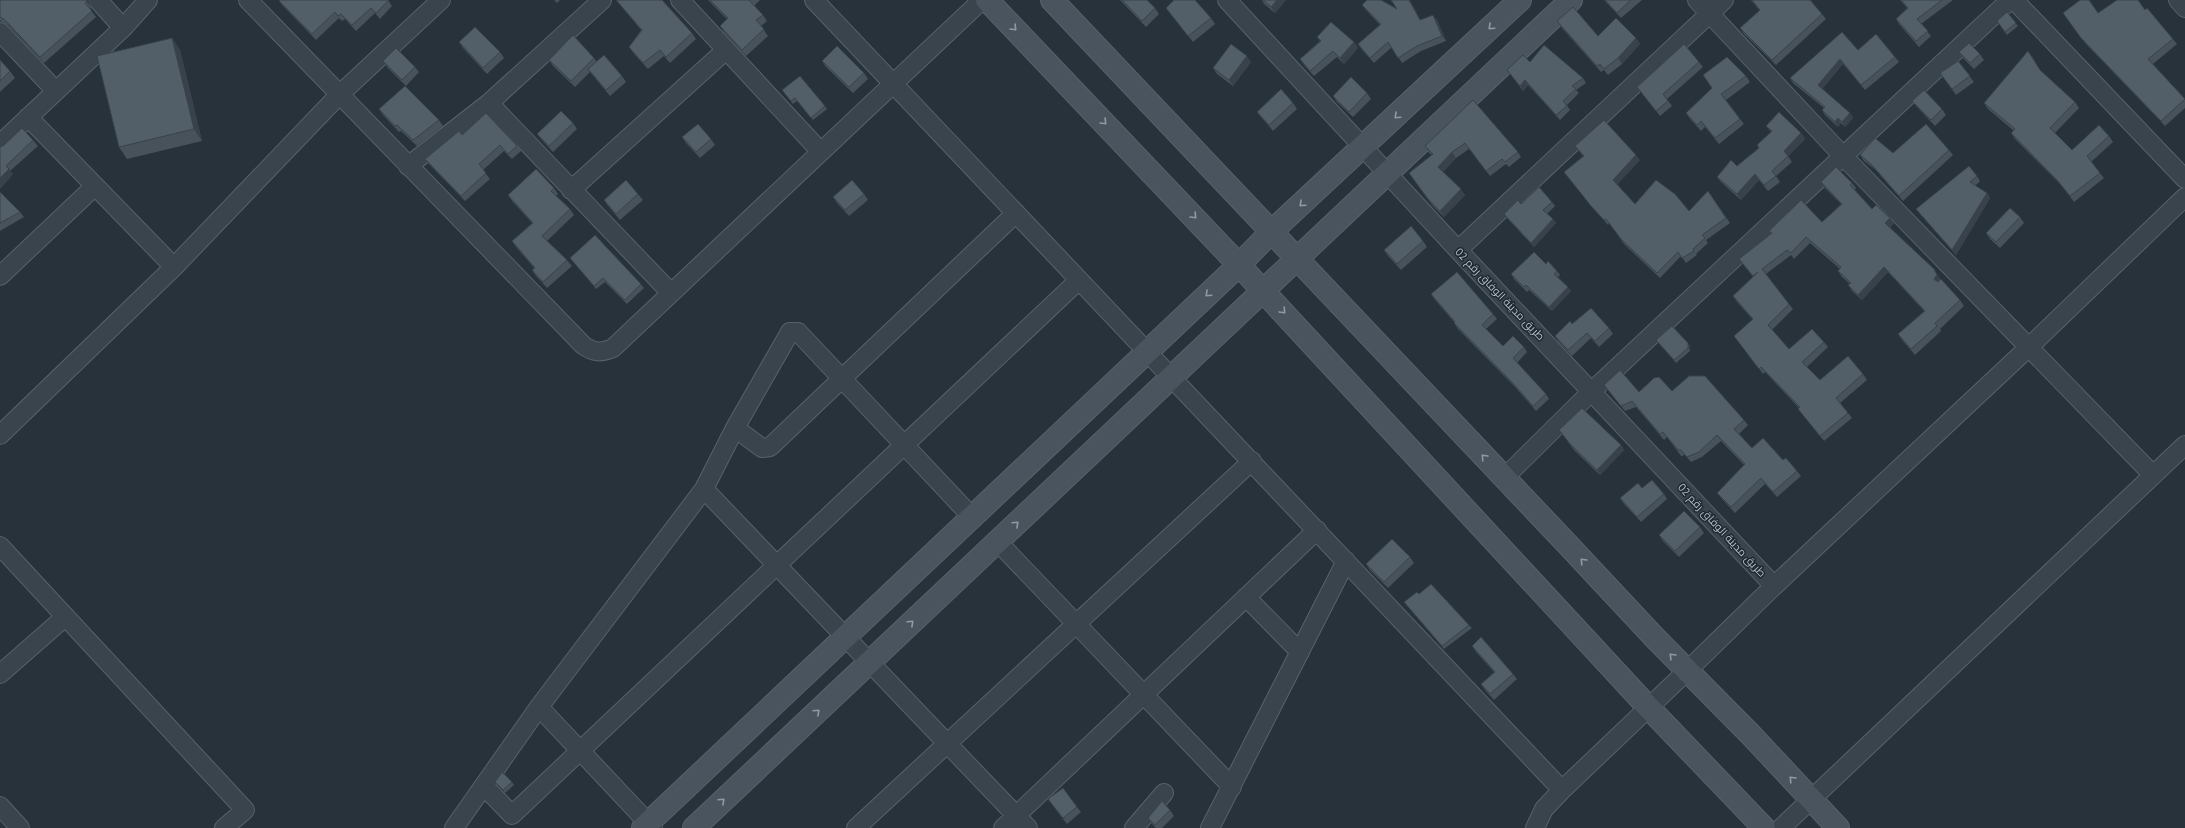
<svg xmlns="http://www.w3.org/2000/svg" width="2185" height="828" viewBox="0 0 2185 828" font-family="'PT Sans',Cairo,sans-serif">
<rect width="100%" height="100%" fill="#27323b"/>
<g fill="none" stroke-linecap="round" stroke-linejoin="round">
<g stroke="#58626a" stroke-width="20">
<path id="street" d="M 98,0 L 123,28
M 248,0 L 583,345 C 594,353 601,353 613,348 L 982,0
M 680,0 L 821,152
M 814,0 L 1562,790
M 1227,0 L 1458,250 L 1774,586
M 1697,0 L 1843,156 L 2153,475
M 2014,0 L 2185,179
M 2178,0 L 2185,8
M 0,32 L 56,91
M 489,103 L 671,293
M 28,117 L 174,267
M 0,144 L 123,28 L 148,0
M 408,166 L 489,103 L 602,0
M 571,190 L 726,50
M 1458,250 L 1724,0
M 0,276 L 95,186
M 735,428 L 762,448 L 770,447 L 1016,213
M 0,435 L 174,267 L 339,95 L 441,0
M 1504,478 L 1592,391 L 2010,0
M 704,489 L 1028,828
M 997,541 L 1232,787
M 0,546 L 245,810 L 224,828
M 1246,597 L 1300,652
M 0,674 L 65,617
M 539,707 L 653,828
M 484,786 L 512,815 L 1079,280
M 0,806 L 20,828
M 454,828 L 539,707 L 704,489 L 735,428 L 790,332 L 798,332 L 972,517
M 856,828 L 1252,461
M 1003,828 L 1317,530
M 1134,828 L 1164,793
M 1210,828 L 1346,561
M 1535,828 L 1544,809 L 1562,790 L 1687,671 L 1774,586 L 2030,346 L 2185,197
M 1781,828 L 2185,445"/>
</g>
<g stroke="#58626a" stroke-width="24">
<path id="secondary" d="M 987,0 L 1239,265 L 1649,708 L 1764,828
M 1052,0 L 1570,547 L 1655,638 L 1751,735 L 1838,828
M 643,828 L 1239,265 L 1271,232 L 1520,0
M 694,828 L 1571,0"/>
</g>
<use href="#street" stroke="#3a444c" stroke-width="18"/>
<use href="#secondary" stroke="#49545e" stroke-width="22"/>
</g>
<path fill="#47525a" d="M 0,0 L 89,0 L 91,8 L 90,9 L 96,17 L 44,63 L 8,25 L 1,22 L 0,20 Z
M 388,0 L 392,6 L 380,19 L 375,13 L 356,31 L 345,19 L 342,21 L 339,18 L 316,40 L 283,6 L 279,1 Z
M 554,0 L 560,0 L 557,3 Z
M 616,0 L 662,0 L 692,33 L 696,39 L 670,63 L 664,56 L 648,69 L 634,54 L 629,47 L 641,30 Z
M 708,0 L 760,0 L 754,6 L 763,15 L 767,21 L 761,26 L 768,36 L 746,56 L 724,32 L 720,26 L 727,19 Z
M 1120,0 L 1147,0 L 1155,8 L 1159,14 L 1146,27 Z
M 1262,0 L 1286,0 L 1275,13 L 1264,4 Z
M 1604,0 L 1642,0 L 1621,18 Z
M 1751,0 L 1811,0 L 1812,2 L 1822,14 L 1826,19 L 1776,65 L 1744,34 L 1740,28 L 1760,11 Z
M 1900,0 L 1953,0 L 1921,24 L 1931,36 L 1919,47 L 1899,24 L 1896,19 L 1907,8 Z
M 1362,5 L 1397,9 L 1421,20 L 1437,20 L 1446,41 L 1421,51 L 1402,63 L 1392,47 L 1374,63 L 1362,50 L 1358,44 L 1380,25 L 1366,10 Z
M 1166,8 L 1211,18 L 1215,24 L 1193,42 Z
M 2145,9 L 2173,39 L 2177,44 L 2153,64 L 2185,99 L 2185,108 L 2165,126 L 2085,43 L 2063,13 L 2098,13 Z
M 2007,12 L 2018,26 L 2007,35 L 1997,21 Z
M 1557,21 L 1598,36 L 1636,38 L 1640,44 L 1622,64 L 1608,75 L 1604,70 L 1601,72 L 1561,27 Z
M 1317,37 L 1354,42 L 1358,48 L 1344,64 L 1337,57 L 1314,76 L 1304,65 L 1300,59 L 1320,41 Z
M 172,38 L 180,50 L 202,141 L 127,159 L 119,147 Z
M 459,42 L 500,52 L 504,58 L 487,74 L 463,48 Z
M 1858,50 L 1895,57 L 1899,62 L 1865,90 L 1843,64 L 1822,89 L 1850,113 L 1853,118 L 1845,127 L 1841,123 L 1838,127 L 1825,115 L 1822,110 L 1824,108 L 1793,83 L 1790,78 Z
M 1959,52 L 1980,54 L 1984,60 L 1974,69 L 1963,58 Z
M 2032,56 L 2041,72 L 2075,102 L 2079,108 L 2055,133 L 2072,150 L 2109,136 L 2113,142 L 2091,162 L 2104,178 L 2074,202 L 2061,185 L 2015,139 L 2011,133 L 2014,131 L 1988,109 L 1984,103 Z
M 594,58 L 597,62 L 622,76 L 626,82 L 610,96 L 590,72 L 575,87 L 553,66 L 549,60 Z
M 0,60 L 10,71 L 15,78 L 0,92 Z
M 383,61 L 415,67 L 419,72 L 406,86 L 387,67 Z
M 822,61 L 864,73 L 868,79 L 853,93 L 826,67 Z
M 1958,61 L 1974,82 L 1956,95 L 1940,73 Z
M 1251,62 L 1233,86 L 1217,74 L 1213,68 Z
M 1530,62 L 1583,78 L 1586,83 L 1576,90 L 1579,93 L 1567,105 L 1570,110 L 1560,120 L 1528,85 L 1523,91 L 1507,70 Z
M 1699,62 L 1703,67 L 1667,99 L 1672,106 L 1660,116 L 1637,87 Z
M 1746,76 L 1750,82 L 1726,100 L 1744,124 L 1719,144 L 1705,127 L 1701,131 L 1690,119 L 1686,113 Z
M 784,93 L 825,106 L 827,109 L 813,120 L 797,101 L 793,104 Z
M 1367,93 L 1371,99 L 1353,117 L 1337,102 L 1333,96 Z
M 1473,100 L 1518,152 L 1521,157 L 1509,167 L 1506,164 L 1490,176 L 1469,149 L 1456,158 L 1443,172 L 1465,195 L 1444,217 L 1432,205 L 1409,173 L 1432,155 L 1428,152 L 1425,146 Z
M 1912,101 L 1942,109 L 1946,115 L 1935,126 L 1917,107 Z
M 1293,103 L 1297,109 L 1273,131 L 1261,117 L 1257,112 Z
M 379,109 L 439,120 L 443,126 L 417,146 L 401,131 L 399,132 L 383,115 Z
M 573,123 L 577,129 L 553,152 L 541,139 L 537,134 Z
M 1766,126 L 1801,133 L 1805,139 L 1788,156 L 1792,162 L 1776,176 L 1780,182 L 1768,191 L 1759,180 L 1741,200 L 1721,182 L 1717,177 L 1737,166 L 1759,148 L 1757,145 L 1771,132 Z
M 462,135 L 517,146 L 521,151 L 512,159 L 504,151 L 483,170 L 490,179 L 465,201 L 429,164 L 425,159 Z
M 682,137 L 711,139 L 715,145 L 700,158 L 686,143 Z
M 33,140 L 38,146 L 10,171 L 13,174 L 1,188 L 0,187 L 0,147 Z
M 1575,146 L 1640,160 L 1617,184 L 1635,204 L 1689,211 L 1708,191 L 1730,223 L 1706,240 L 1708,243 L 1696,254 L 1697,255 L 1686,263 L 1681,256 L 1660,278 L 1624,244 L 1609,223 L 1608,225 L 1595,210 L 1564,172 L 1583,156 Z
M 1949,150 L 1953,155 L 1903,201 L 1875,169 L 1864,161 L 1860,155 Z
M 1977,176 L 1980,181 L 1975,186 L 1987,193 L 1990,198 L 1956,255 L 1920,214 L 1916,209 Z
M 1821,182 L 1852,183 L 1856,188 L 1855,190 L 1872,209 L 1894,223 L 1890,228 L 1934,269 L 1940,280 L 1960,300 L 1964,306 L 1940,329 L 1941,331 L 1915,355 L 1902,340 L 1898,334 L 1924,311 L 1888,272 L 1862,300 L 1852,291 L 1848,285 L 1850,284 L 1842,277 L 1838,271 L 1840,269 L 1810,243 L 1794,259 L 1791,255 L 1766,274 L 1793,309 L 1772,330 L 1789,349 L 1824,342 L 1828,347 L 1807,367 L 1820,380 L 1863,374 L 1867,380 L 1840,403 L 1852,418 L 1824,441 L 1802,414 L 1798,409 L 1799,408 L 1765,372 L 1763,374 L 1734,336 L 1753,320 L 1737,302 L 1733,296 L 1753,277 L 1739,259 L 1771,234 L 1769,231 L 1822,222 L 1841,204 L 1825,188 Z
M 554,188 L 558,194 L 556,196 L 570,209 L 574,215 L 547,241 L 567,260 L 572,266 L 547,288 L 536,276 L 532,270 L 534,268 L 516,247 L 512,241 L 532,223 L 512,201 L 508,195 Z
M 0,192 L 20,212 L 24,217 L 0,231 Z
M 638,194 L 643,200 L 620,220 L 608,206 L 604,200 Z
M 864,194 L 868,200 L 849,216 L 837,203 L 833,197 Z
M 1552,202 L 1555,206 L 1547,214 L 1553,219 L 1556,223 L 1534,247 L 1507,218 L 1504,214 Z
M 2020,217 L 2024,223 L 2000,248 L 1990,239 L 1986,233 Z
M 1423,241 L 1427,247 L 1401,270 L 1388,256 L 1384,250 Z
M 570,258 L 641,284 L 644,288 L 627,304 L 605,282 L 596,289 Z
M 1546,264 L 1557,271 L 1560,275 L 1558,277 L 1571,291 L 1552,311 L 1529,290 L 1527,292 L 1514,279 L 1511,274 Z
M 1431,294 L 1493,314 L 1497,319 L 1486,329 L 1503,346 L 1524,347 L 1527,352 L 1517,363 L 1546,394 L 1549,399 L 1536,411 L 1515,387 L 1457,328 L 1454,323 L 1454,322 L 1435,300 Z
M 1572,324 L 1609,328 L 1613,334 L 1599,347 L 1591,338 L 1572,356 L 1559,342 L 1555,336 Z
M 1656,340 L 1690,346 L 1690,351 L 1676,363 Z
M 1604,385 L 1639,392 L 1672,391 L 1744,420 L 1748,425 L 1739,434 L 1752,448 L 1783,460 L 1797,471 L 1801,476 L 1777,497 L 1765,484 L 1735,513 L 1721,498 L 1717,493 L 1744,465 L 1721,441 L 1702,457 L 1691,462 L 1685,455 L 1681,456 L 1667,437 L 1664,440 L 1636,407 L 1625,411 Z
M 1559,430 L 1621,445 L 1624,450 L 1600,475 L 1574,450 Z
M 1642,488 L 1664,494 L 1667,499 L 1641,522 L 1624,504 L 1620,498 Z
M 1700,527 L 1704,533 L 1679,557 L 1663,541 L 1659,535 Z
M 1410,557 L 1414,563 L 1388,588 L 1370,570 L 1366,564 Z
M 1419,594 L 1469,625 L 1472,628 L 1444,649 L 1404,602 Z
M 1472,646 L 1513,674 L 1517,679 L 1494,700 L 1485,690 L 1481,684 L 1494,672 L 1476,652 Z
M 495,782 L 512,782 L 514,785 L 505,793 Z
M 1052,805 L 1077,807 L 1081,812 L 1067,824 Z
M 1170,810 L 1174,816 L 1162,828 L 1156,828 L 1152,824 L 1148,818 Z"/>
<path fill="#39424a" d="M 86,0 L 89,0 L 91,8 L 87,2 Z
M 1277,0 L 1286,0 L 1275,13 L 1271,7 Z
M 1409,0 L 1410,0 L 1424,26 L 1420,20 Z
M 1433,15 L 1437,20 L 1446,41 L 1442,36 Z
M 172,38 L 180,50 L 202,141 L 194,129 Z
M 1636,38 L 1640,44 L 1622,64 L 1618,58 Z
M 1354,42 L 1358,48 L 1344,64 L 1340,58 Z
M 1247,56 L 1251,62 L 1233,86 L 1229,80 Z
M 1840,59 L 1843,64 L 1821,90 L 1818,85 Z
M 1525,80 L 1528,85 L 1523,91 L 1520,86 Z
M 1850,113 L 1853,118 L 1845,127 L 1842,122 Z
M 1838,118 L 1841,123 L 1838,127 L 1835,122 Z
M 1801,133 L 1805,139 L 1788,156 L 1784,151 Z
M 1452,152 L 1456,158 L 1442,173 L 1438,167 Z
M 1636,155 L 1640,160 L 1617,185 L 1613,180 Z
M 9,169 L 13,174 L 1,188 L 0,186 L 0,178 Z
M 1755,174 L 1759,180 L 1741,200 L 1737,194 Z
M 1461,189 L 1465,195 L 1444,217 L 1440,211 Z
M 1987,193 L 1990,198 L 1956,255 L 1952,250 Z
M 1890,218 L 1894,223 L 1889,229 L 1885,223 Z
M 1553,219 L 1556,223 L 1534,247 L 1531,243 Z
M 1884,267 L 1888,272 L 1862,300 L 1858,295 Z
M 1934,269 L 1941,280 L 1938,285 L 1934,279 Z
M 1568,287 L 1571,291 L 1552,311 L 1549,307 Z
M 1688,343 L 1690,346 L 1690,351 L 1688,348 Z
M 1621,445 L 1624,450 L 1600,475 L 1597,470 Z"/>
<path fill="#525f69" stroke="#39424a" d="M 0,0 L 86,0 L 87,2 L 85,3 L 92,11 L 40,57 L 4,19 L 0,17 Z
M 280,0 L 389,0 L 376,13 L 371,8 L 352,25 L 341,14 L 338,16 L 335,12 L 312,34 L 279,1 Z
M 616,0 L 662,0 L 692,33 L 666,57 L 660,50 L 643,63 L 629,47 L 642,30 Z
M 710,0 L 749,0 L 763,15 L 756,20 L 764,29 L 742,50 L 720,26 L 728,18 Z
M 1122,0 L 1147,0 L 1155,8 L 1142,21 Z
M 1174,0 L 1195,0 L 1211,18 L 1188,36 L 1166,8 Z
M 1263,0 L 1277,0 L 1271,7 Z
M 1367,0 L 1381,0 L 1397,9 L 1391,0 L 1409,0 L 1420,20 L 1433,15 L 1442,36 L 1417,46 L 1398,58 L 1388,42 L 1370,58 L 1358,44 L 1381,24 L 1362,5 Z
M 1605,0 L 1631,0 L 1617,13 Z
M 1752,0 L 1810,0 L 1822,14 L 1772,60 L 1740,28 L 1760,10 Z
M 1901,0 L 1942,0 L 1917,19 L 1928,31 L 1916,41 L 1896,19 L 1908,8 Z
M 2080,0 L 2089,0 L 2098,13 L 2117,0 L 2138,0 L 2145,10 L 2147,8 L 2173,39 L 2148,59 L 2185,99 L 2161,121 L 2081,38 L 2063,13 Z
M 1573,7 L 1598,36 L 1616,18 L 1636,38 L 1618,58 L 1604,69 L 1600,64 L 1597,66 L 1557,21 Z
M 2007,12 L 2016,23 L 2005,32 L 1997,21 Z
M 1331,22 L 1354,42 L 1340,58 L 1333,51 L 1310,71 L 1300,59 L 1321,41 L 1317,37 Z
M 475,27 L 500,52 L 483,68 L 459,42 Z
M 1842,32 L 1858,50 L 1876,34 L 1895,57 L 1861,85 L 1840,59 L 1818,85 L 1850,113 L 1842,122 L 1838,118 L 1835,122 L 1822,110 L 1825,107 L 1790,78 Z
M 573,35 L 594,58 L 571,81 L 549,60 Z
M 172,38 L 194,129 L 119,147 L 97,56 Z
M 1969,43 L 1980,54 L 1970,63 L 1959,52 Z
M 1231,44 L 1247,56 L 1229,80 L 1213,68 Z
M 1684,44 L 1699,62 L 1663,94 L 1668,101 L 1656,111 L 1637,87 Z
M 1544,45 L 1583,78 L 1572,86 L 1576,89 L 1563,101 L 1567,106 L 1556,115 L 1525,80 L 1520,86 L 1507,70 L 1523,55 L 1530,62 Z
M 837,46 L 864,73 L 849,87 L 822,61 Z
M 396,48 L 415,67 L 402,80 L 383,61 Z
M 2028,51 L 2040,70 L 2075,102 L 2050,128 L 2072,150 L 2099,125 L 2109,136 L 2087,156 L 2100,173 L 2070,196 L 2057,180 L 2011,133 L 2015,129 L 1984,103 Z
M 604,55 L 622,76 L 606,90 L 588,69 Z
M 1727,57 L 1746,76 L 1721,94 L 1740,119 L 1715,138 L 1701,121 L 1697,125 L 1686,113 L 1712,88 L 1703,75 Z
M 0,60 L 10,71 L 0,81 Z
M 1958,61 L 1970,76 L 1952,89 L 1940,73 Z
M 800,76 L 825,106 L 811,118 L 795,98 L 791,101 L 782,90 Z
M 1351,77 L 1367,93 L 1349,112 L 1333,96 Z
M 405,86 L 439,120 L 413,140 L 397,125 L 395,126 L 379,109 Z
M 1281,89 L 1293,103 L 1269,125 L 1257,112 Z
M 1924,90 L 1942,109 L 1931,120 L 1912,101 Z
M 1473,100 L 1518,152 L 1505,162 L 1502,159 L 1486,171 L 1465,143 L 1452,152 L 1438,167 L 1461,189 L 1440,211 L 1428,199 L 1409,173 L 1433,154 L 1425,146 Z
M 561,111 L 573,123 L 549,146 L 537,134 Z
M 1779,112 L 1801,133 L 1784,151 L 1788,156 L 1772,171 L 1776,176 L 1764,185 L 1755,174 L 1737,194 L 1717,177 L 1731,160 L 1737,166 L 1759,148 L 1757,145 L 1772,131 L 1766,126 Z
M 486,113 L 517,146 L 508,154 L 500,145 L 479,164 L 486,173 L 461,196 L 425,159 L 459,131 L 462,135 Z
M 1604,120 L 1636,155 L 1613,180 L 1635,204 L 1656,180 L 1675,194 L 1689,211 L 1708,191 L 1726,218 L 1702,235 L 1705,238 L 1693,249 L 1694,251 L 1682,258 L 1678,252 L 1657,273 L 1621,239 L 1606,219 L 1604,220 L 1591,206 L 1564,172 L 1584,156 L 1575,146 Z
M 698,124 L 711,139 L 696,152 L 682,137 Z
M 1926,124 L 1949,150 L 1899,196 L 1871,164 L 1860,155 L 1875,138 L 1893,153 Z
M 22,128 L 33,140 L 6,166 L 9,169 L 0,178 L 0,147 L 3,146 Z
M 1969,166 L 1977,176 L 1970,182 L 1987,193 L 1952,250 L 1916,209 Z
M 1836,167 L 1852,183 L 1850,185 L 1872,209 L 1876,205 L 1890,218 L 1885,223 L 1934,269 L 1937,275 L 1934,279 L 1938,282 L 1941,279 L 1960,300 L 1935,323 L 1937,326 L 1911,349 L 1898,334 L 1925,311 L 1884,267 L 1858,295 L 1848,285 L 1851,283 L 1838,271 L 1841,267 L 1806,237 L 1791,253 L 1787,250 L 1762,269 L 1789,304 L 1768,325 L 1789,349 L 1812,329 L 1824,342 L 1802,362 L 1820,380 L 1848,356 L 1863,374 L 1836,398 L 1848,413 L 1820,436 L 1798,409 L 1800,407 L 1761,367 L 1759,369 L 1734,336 L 1753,319 L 1733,296 L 1758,272 L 1753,276 L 1739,259 L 1772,233 L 1769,231 L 1801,200 L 1822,222 L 1842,204 L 1821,182 Z
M 536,169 L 554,188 L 551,191 L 570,209 L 542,236 L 567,260 L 543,282 L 532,270 L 535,268 L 512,241 L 533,223 L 508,195 Z
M 626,180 L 638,194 L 616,214 L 604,200 Z
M 852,180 L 864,194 L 845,210 L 833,197 Z
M 1539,187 L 1552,202 L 1543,210 L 1553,219 L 1531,243 L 1504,214 L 1518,200 L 1521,204 Z
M 0,192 L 20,212 L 0,223 Z
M 2010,208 L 2020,217 L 1996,242 L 1986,233 Z
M 1411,226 L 1423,241 L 1397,264 L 1384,250 Z
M 595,235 L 641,284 L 625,300 L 603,278 L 594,286 L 570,258 Z
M 1534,252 L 1546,264 L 1548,261 L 1557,271 L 1554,274 L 1568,287 L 1549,307 L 1526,285 L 1524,287 L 1511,274 Z
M 1457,272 L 1493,314 L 1482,325 L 1503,346 L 1513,336 L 1524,347 L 1513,358 L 1546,394 L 1533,406 L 1511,381 L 1454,323 L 1455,322 L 1431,294 Z
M 1591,308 L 1609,328 L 1595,341 L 1587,333 L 1568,350 L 1555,336 L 1570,321 L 1572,324 Z
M 1672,326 L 1688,343 L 1688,348 L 1674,360 L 1656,340 Z
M 1620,370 L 1639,392 L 1654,378 L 1659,377 L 1672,391 L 1689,376 L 1705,376 L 1744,420 L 1734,429 L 1752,448 L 1763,438 L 1783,460 L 1786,458 L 1797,471 L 1773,492 L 1761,478 L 1731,507 L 1717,493 L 1745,464 L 1717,435 L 1699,452 L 1687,457 L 1681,450 L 1678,450 L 1663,432 L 1660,434 L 1632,401 L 1621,406 L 1604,385 Z
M 1582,408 L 1621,445 L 1597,470 L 1571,445 L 1559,430 Z
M 1652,480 L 1664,494 L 1637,517 L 1620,498 L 1638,483 L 1642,488 Z
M 1684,511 L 1700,527 L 1675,551 L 1659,535 Z
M 1392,539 L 1410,557 L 1384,582 L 1366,564 Z
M 1431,584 L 1469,625 L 1442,646 L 1404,602 L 1417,592 L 1419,594 Z
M 1481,637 L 1513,674 L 1490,694 L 1481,684 L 1495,672 L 1472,646 Z
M 502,772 L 512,782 L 503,790 L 495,782 Z
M 1063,788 L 1077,807 L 1063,818 L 1048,799 Z
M 1162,801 L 1170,810 L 1155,825 L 1148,818 Z"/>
<defs><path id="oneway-chevron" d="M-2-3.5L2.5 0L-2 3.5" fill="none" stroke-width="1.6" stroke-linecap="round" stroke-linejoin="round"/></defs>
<g stroke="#909aa2">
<use href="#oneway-chevron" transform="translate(1491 27) rotate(137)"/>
<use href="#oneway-chevron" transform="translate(1014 28) rotate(46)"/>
<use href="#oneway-chevron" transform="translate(1397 116) rotate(137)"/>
<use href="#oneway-chevron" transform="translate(1104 122) rotate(46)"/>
<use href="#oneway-chevron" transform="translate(1302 204) rotate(138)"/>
<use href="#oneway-chevron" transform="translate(1194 216) rotate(46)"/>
<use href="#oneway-chevron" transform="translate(1208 294) rotate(137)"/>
<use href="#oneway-chevron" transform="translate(1283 311) rotate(47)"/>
<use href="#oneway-chevron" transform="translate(1484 457) rotate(-133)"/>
<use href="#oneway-chevron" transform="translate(1016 524) rotate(-43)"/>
<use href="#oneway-chevron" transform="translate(1583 561) rotate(-133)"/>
<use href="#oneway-chevron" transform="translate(911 623) rotate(-43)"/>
<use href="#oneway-chevron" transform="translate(1672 656) rotate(-135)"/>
<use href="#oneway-chevron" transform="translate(817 712) rotate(-43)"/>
<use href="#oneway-chevron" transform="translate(1792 779) rotate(-133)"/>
<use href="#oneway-chevron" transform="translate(722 801) rotate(-43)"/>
</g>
<g text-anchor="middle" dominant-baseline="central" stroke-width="3" stroke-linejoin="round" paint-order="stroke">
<g font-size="11" fill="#b6bfc7" stroke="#1f2931">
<text transform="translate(1500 294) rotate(46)">طريق مدينة الوفاق رقم 02</text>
<text transform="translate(1722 530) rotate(47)">طريق مدينة الوفاق رقم 02</text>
</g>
</g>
</svg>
